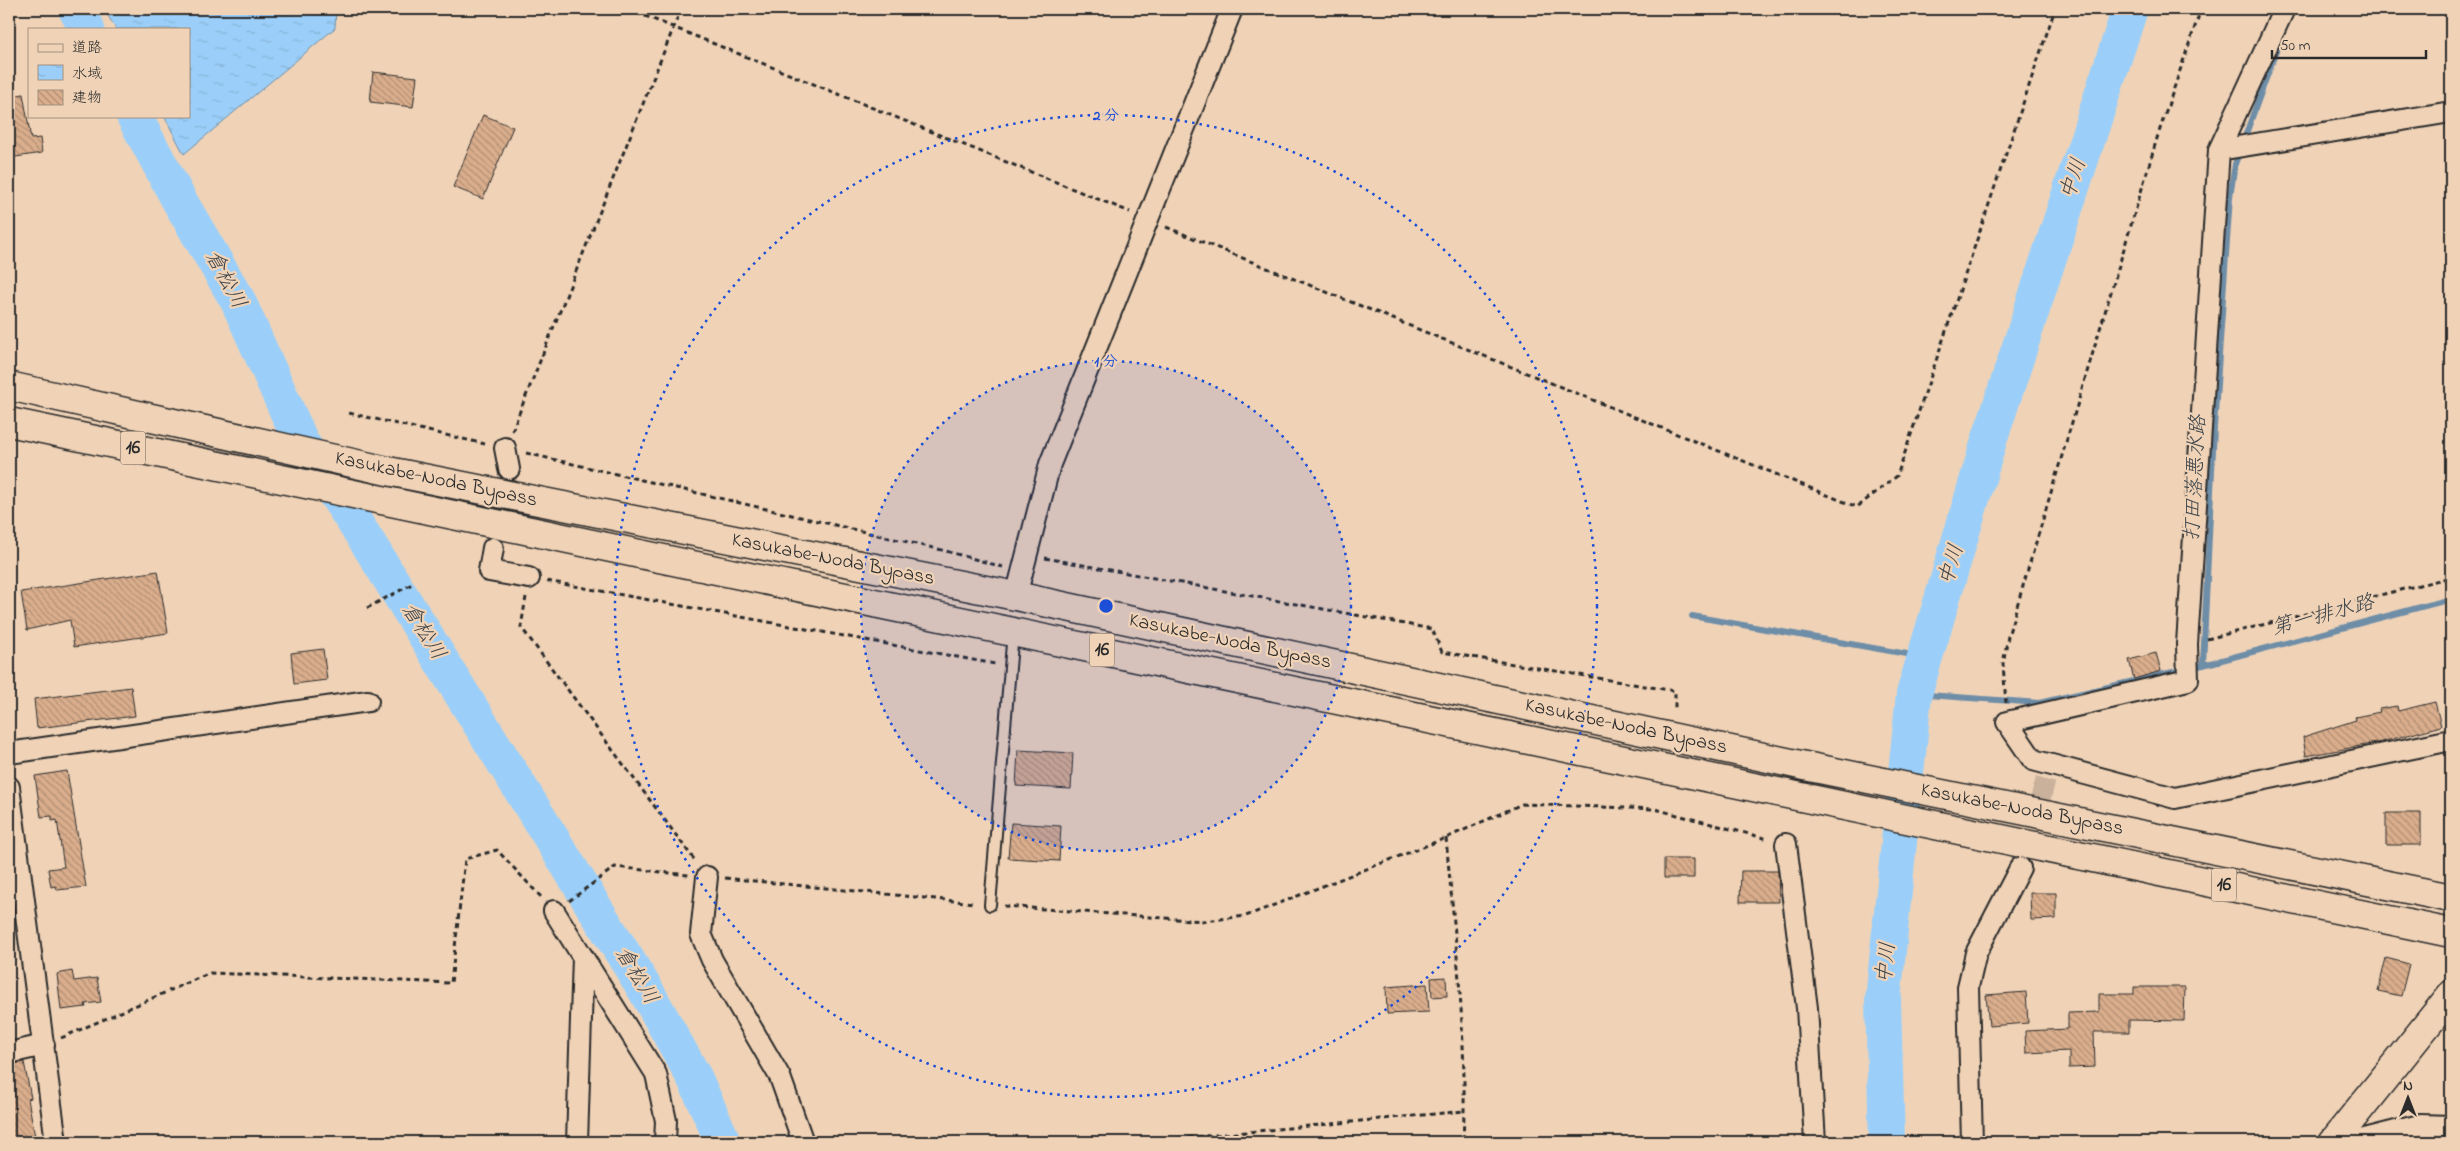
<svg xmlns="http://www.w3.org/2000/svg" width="2460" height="1151" viewBox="0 0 2460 1151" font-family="'Indie Flower','Klee One',sans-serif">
<defs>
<pattern id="water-ripples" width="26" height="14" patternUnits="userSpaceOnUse" patternTransform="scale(1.25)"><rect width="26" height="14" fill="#9bcff9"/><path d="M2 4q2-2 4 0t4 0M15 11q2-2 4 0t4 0" fill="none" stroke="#86b2d6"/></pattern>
<pattern id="building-back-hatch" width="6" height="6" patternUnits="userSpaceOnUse" patternTransform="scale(1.25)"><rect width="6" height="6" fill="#daae8d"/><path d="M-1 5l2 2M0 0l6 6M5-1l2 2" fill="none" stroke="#b18e73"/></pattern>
</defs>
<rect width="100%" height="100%" fill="#f0d3b7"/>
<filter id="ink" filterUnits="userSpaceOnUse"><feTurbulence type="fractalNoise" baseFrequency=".02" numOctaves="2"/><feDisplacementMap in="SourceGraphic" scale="10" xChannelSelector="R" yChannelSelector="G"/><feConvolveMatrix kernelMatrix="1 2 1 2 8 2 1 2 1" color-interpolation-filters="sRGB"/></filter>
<g filter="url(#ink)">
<path fill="url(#water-ripples)" stroke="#6e8da7" d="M 104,9 L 336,9 L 335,28 L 184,154 L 164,116 L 189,116 L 189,29 L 116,29 Z"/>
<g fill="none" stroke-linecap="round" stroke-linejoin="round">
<path stroke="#6e8da7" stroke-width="6" d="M 1692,616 L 1924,657
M 2203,665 L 2214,427 L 2230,197 L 2235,164 L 2279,43
M 1914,694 L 2039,703 L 2203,665 L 2451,599"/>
<path stroke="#9bcff9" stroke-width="36" d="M 76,9 L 87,29
M 134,116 L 179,200 L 238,301 L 301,442 L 363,535 L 645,989 L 695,1079 L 723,1142
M 1887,1142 L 1883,1000 L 1914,694 L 1989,441 L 2130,9"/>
</g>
<path fill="url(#building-back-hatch)" stroke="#2b2b2b" d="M 373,72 L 417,77 L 413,107 L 370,102 Z
M 23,94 L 31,139 L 40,138 L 42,153 L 9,158 L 9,97 Z
M 483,115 L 513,127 L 483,199 L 453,187 Z
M 158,571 L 168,633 L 74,647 L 70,620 L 27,630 L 21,592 Z
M 323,649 L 327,680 L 294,684 L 291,653 Z
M 2156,653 L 2161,671 L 2134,679 L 2129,660 Z
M 131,687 L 135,716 L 37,728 L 34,699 Z
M 2435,702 L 2441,726 L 2382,742 L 2306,756 L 2303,737 L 2356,720 L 2355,717 L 2380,712 L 2379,709 L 2397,706 L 2398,711 Z
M 1018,750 L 1073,753 L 1071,789 L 1016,786 Z
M 67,771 L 86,887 L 57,890 L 56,886 L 51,887 L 48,869 L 64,867 L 57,820 L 52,821 L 52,816 L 41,817 L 35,776 Z
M 2386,813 L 2421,813 L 2421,845 L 2386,845 Z
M 1011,823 L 1061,826 L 1059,861 L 1008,858 Z
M 1664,859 L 1694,859 L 1694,878 L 1664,878 Z
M 1741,871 L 1778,871 L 1779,902 L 1740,902 Z
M 2030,893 L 2056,893 L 2056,919 L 2031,920 Z
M 2386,958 L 2409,964 L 2401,996 L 2378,991 Z
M 72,971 L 74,981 L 97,978 L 101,1002 L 85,1004 L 86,1007 L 61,1010 L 57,974 Z
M 1446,977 L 1447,996 L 1432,997 L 1431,978 Z
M 1427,984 L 1429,1012 L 1387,1014 L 1386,987 Z
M 2134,987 L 2185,987 L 2184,1021 L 2129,1020 L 2129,1032 L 2094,1032 L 2095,1067 L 2069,1068 L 2069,1051 L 2026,1053 L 2025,1031 L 2068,1029 L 2068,1013 L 2099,1012 L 2099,994 L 2134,994 Z
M 2026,992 L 2028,1023 L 1989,1026 L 1986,995 Z
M 24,1062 L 31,1098 L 28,1099 L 36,1142 L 13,1142 L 9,1118 L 9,1065 Z"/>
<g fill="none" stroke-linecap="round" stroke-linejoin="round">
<path stroke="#c9b19b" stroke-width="20" stroke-dasharray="20 10" stroke-linecap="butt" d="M 493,548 L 509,469
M 2024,857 L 2050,765"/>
<g stroke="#2b2b2b" stroke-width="14">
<path id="lane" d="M 990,905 L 1013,632"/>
</g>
<g stroke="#2b2b2b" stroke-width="24">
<path id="street" d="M 2284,9 L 2219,150 L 2187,644 L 2188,680 L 2007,722 L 2033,760 L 2175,798 L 2451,740
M 2219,150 L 2451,112
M 505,448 L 509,469
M 493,548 L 489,571 L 529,578
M 1016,596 L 1050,464 L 1232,9
M 9,753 L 368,701
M 9,787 L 56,1142
M 1786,844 L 1807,1008 L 1815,1142
M 707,877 L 701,934 L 712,960 L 780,1077 L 803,1142
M 554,911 L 656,1074 L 666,1121 L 665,1142
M 9,1053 L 44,1045
M 577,1142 L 583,957
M 1972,1142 L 1968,987 L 1976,953 L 2020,868
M 2353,1142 L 2420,1125 L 2451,1126"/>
</g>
<g stroke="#2b2b2b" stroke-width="31">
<path id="secondary" d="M 2333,1142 L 2451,995"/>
</g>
<g stroke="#2b2b2b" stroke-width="31">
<path id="highway" d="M 9,386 L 388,471 L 1016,596 L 1805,766 L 2451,898
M 9,422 L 2451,933"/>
</g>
<path stroke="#2b2b2b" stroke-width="3" stroke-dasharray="5 4" stroke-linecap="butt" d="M 628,9 L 1130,212
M 1166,227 L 1857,507 L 1897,476 L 2055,9
M 349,413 L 485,444
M 512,431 L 681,9
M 526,453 L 942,550 L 1003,567
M 1045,558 L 1432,629 L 1442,652 L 1675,691 L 1675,709
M 547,581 L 995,664
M 526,597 L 521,627 L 696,862
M 367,608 L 414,583
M 2207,639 L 2451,577
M 2006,703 L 2003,664 L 2008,636 L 2158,135 L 2201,9
M 1446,838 C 1455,939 1468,1041 1463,1142
M 725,878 L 975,903
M 569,901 L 615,867 L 689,875
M 1004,906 L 1204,921 L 1246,916 L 1446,838 L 1522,804 L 1655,809 L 1768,839
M 61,1038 L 210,973 L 451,983 L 465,859 L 497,850 L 542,898
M 1143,1142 L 1465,1111"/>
<use href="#lane" stroke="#f0d3b7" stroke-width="10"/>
<use href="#street" stroke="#f0d3b7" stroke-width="20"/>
<use href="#secondary" stroke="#f0d3b7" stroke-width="28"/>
<use href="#highway" stroke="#f0d3b7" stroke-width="28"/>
</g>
</g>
<circle cx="1106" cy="606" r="245" fill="#1d4ed8" fill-opacity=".12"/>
<g fill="none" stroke="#1d4ed8" stroke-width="2.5" stroke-dasharray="2.5 5">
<circle cx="1106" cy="606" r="245"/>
<circle cx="1106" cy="606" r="491"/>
</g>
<g text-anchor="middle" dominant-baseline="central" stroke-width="4.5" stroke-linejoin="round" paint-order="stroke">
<g fill="#f0d3b7" stroke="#665d55" stroke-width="1">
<rect x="120.5" y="431.5" width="25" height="33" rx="4"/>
<rect x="1089.5" y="633.5" width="25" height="33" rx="4"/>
<rect x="2211.5" y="868.5" width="25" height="33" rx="4"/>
</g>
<g font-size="19" font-weight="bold" fill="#2b2b2b">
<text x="133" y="448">16</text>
<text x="1102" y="650">16</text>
<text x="2224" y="885">16</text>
</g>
<g font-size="20" fill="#2b2b2b" stroke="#f0d3b7">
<text transform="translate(436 480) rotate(12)">Kasukabe-Noda Bypass</text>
<text transform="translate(833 560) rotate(11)">Kasukabe-Noda Bypass</text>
<text transform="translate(1230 642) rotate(12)">Kasukabe-Noda Bypass</text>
<text transform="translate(1626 727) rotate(12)">Kasukabe-Noda Bypass</text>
<text transform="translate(2022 810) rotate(11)">Kasukabe-Noda Bypass</text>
</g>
<g font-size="21" font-style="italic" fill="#3c444a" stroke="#f0d3b7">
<text transform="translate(2074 179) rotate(-72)">中川</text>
<text transform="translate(225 280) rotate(62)">倉松川</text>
<text transform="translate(2196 478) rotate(-87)">打田落悪水路</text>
<text transform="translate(1952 565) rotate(-73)">中川</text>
<text transform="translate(2323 616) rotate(-15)">第一排水路</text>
<text transform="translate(423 632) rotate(58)">倉松川</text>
<text transform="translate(1887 963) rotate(-84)">中川</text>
<text transform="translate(636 976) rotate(59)">倉松川</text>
</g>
</g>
<circle cx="1106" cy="606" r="8" fill="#1d4ed8" stroke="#f0d3b7" stroke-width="2.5"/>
<g font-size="15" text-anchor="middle" font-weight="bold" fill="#1d4ed8" stroke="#f0d3b7" stroke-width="4.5" stroke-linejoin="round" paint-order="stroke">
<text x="1106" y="120">2 分</text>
<text x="1106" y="366">1 分</text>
</g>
<rect width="2460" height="1151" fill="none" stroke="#f0d3b7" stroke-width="30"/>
<rect x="15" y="15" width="2430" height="1121" fill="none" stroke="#2b2b2b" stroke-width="2" filter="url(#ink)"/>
<rect x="28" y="28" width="162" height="90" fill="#f0d3b7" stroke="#a1907f"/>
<rect x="38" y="44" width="25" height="8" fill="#f0d3b7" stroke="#a1907f"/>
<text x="72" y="52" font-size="15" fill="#2b2b2b">道路</text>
<rect x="38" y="65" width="25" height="15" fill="url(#water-ripples)" stroke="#a1907f"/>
<text x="72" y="78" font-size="15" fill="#2b2b2b">水域</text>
<rect x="38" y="90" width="25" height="15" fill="url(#building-back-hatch)" stroke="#a1907f"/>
<text x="72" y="102" font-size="15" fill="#2b2b2b">建物</text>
<g transform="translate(2408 1098)" stroke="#f0d3b7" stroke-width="4" paint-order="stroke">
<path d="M0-4L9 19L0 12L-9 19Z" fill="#2b2b2b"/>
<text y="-8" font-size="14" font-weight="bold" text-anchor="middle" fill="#2b2b2b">N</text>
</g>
<path d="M2272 50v8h154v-8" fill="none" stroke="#2b2b2b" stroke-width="2.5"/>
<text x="2280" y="50" font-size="15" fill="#2b2b2b" stroke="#f0d3b7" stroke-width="4" paint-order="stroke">50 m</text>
</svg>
